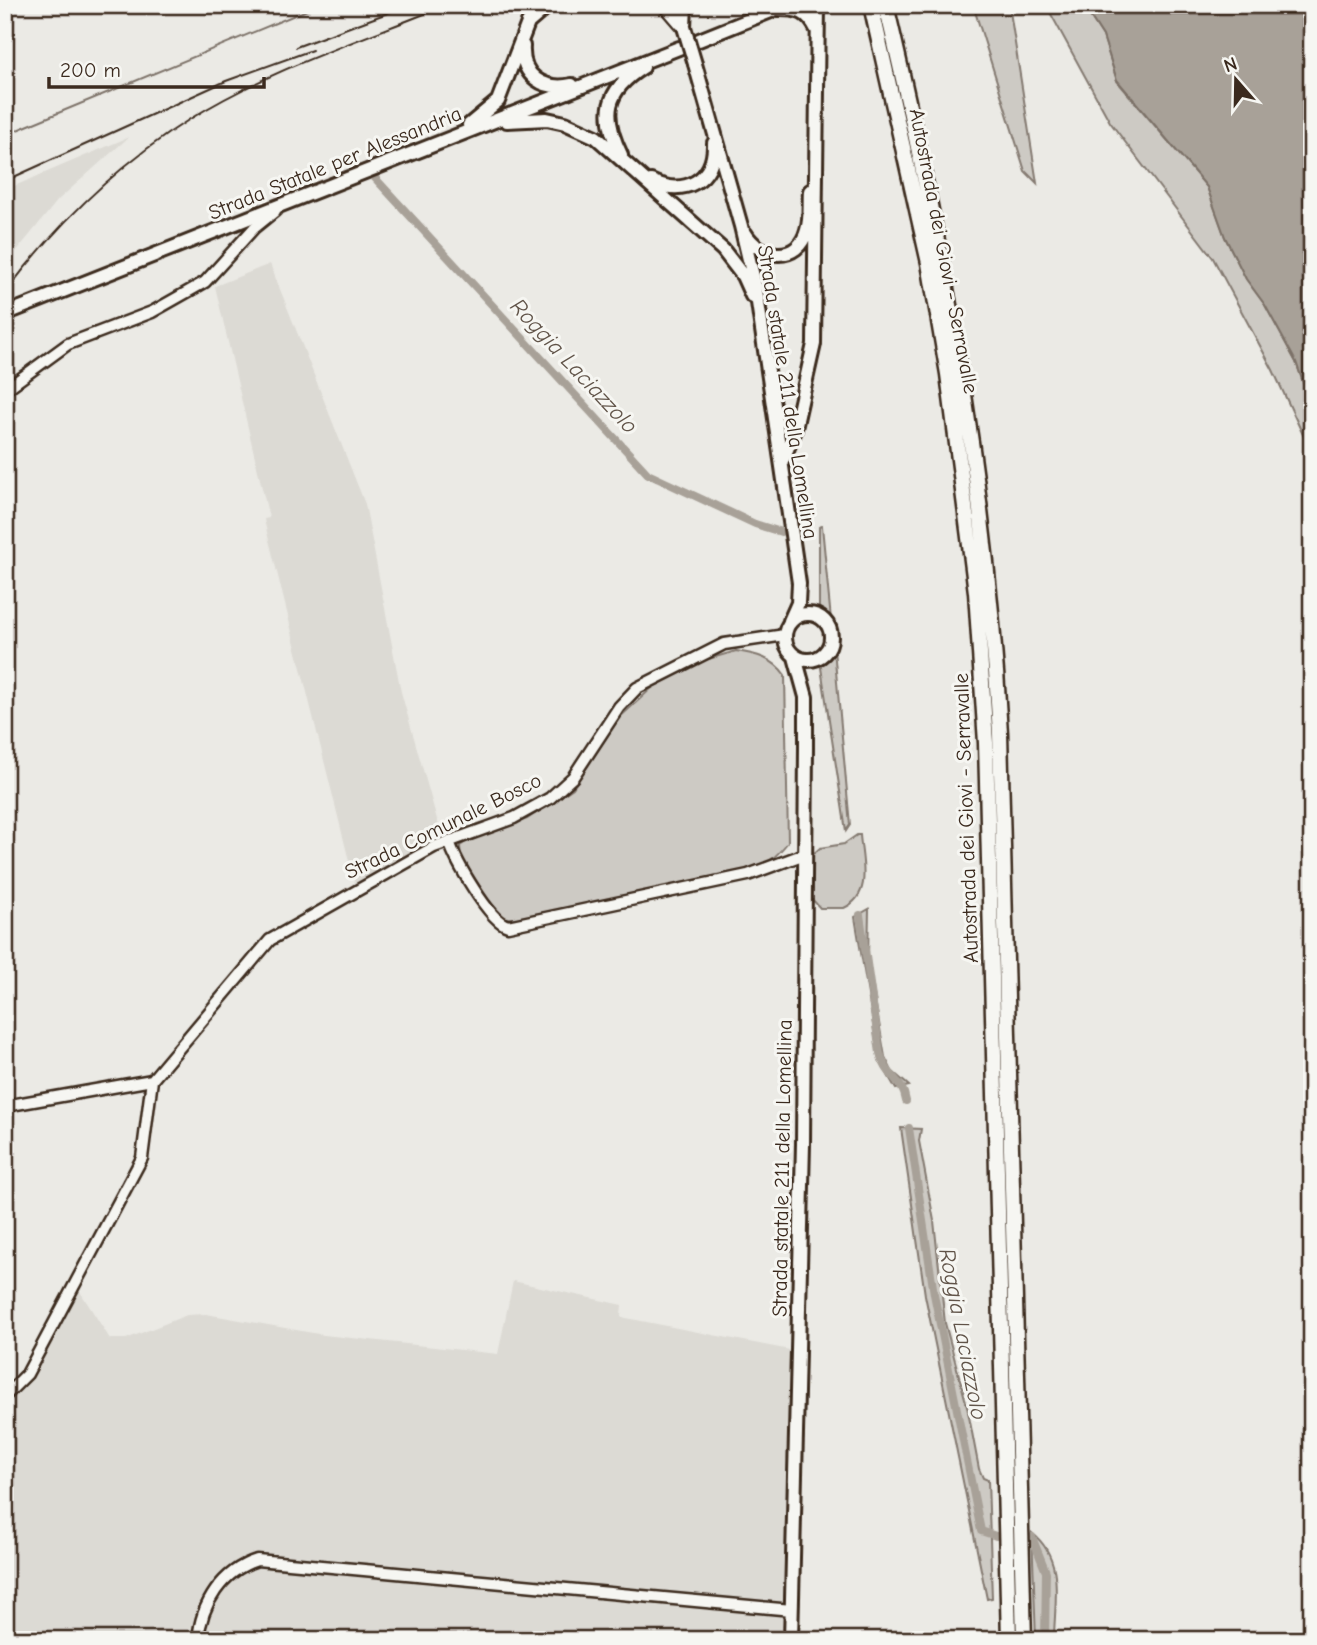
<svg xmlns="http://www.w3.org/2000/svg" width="1317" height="1645" viewBox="0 0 1317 1645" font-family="'Comic Neue',sans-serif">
<rect width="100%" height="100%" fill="#ebeae5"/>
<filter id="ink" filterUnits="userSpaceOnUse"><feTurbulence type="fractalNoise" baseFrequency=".0143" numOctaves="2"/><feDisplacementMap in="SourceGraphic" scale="14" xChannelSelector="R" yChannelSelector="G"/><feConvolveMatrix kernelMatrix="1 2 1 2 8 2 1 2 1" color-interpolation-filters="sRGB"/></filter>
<g filter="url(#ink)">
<path fill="#dcdad4" d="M 129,137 L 58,200 L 11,258 L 5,244 L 5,190 Z
M 270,264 L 365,504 L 401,692 L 442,837 L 355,885 L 265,524 L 264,519 L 269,518 L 215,286 Z
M 513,1281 L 622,1305 L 621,1317 L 790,1350 L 783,1640 L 5,1640 L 5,1402 L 30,1377 L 79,1290 L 110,1339 L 126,1339 L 187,1315 L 206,1314 L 324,1335 L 498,1354 Z"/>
<path fill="#cdcac4" stroke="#847a71" stroke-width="2" d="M 973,5 L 1009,5 L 1037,183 L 1025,171 Z
M 1046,5 L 1083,5 L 1103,36 L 1117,81 L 1207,187 L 1225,237 L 1246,279 L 1265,305 L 1296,362 L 1312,408 L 1312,454 L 1273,370 L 1213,258 L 1110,122 Z
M 822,526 L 831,620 L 819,613 L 819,527 Z
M 834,649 L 850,825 L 846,831 L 820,661 Z
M 736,651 C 756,654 773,658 785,675 L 788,842 C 776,857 768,864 750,870 L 518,919 L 500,917 L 461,857 L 460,846 L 470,839 L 527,819 L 573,788 L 619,718 L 655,685 L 705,660 Z
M 857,835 L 860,835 C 862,861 873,895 844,908 L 820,908 L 811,898 L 812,855 L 820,848 L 844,844 Z
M 869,909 L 868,959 L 885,1057 L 892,1071 L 909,1086 L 896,1089 L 879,1060 L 855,917 Z
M 901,1128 L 921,1129 L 919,1141 L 934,1221 L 945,1323 L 967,1406 L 979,1469 L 983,1478 L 988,1480 L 992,1598 L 987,1599 L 925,1295 Z
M 1032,1533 C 1066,1560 1054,1602 1054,1640 L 1036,1640 Z"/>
<path fill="#a8a198" stroke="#7c7167" stroke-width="2" d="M 1083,5 L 1312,5 L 1312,408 L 1296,362 L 1265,305 L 1246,279 L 1225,237 L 1207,187 L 1117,80 L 1103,36 Z"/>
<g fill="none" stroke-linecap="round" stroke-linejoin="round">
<path stroke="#7c7167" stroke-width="2" d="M 5,135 L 319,5"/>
<path stroke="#a8a198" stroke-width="8" d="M 374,177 L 648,474 L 755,524 L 781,532
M 860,915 L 880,1053 C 886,1077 903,1079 906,1101
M 909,1128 L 934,1294 L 981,1531 L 996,1536
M 1032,1537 L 1046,1572 L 1045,1640"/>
<g stroke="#3b2a1e" stroke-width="15">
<path id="minor" d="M 5,390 L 68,344 L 152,312 L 205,282 L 254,228 L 275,211
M 449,841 C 455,860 489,921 508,926 L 748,875 L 805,854
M 5,1106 L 152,1080
M 5,1396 L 27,1374 L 142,1158 L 152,1080 L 270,940 L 434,847 L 514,818 L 550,798 L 573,777 L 619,707 L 637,688 L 724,644 L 785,635
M 198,1640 C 201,1604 222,1571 257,1560 L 792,1610"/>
</g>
<g stroke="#3b2a1e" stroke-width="18">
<path id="major" d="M 665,5 L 684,27
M 779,9 C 798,9 808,11 817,30
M 684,27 L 685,5
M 699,40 L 786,5
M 523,46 C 521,76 543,91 572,85
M 695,64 L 741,226 L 756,289 L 799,583 L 798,603 L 790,621
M 507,121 L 547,119 L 565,123 L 596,137 L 723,250 L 743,276 L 752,296
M 469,125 L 498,101 L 528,23 L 549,5
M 621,155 C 602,116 604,91 643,67
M 651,181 C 684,197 715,181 714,143
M 745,233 C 760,259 798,264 807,230 C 811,218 809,204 810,191
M 5,314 L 679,48
M 783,459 L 794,433 L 814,344 L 818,5
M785 637a23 23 0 1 1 46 0a23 23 0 1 1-46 0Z
M 791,1640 L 803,1144 L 806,747 L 806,697 L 795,657"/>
</g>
<g stroke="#3b2a1e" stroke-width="19">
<path id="highway" d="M 871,5 L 929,263 L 948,374 L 976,592 L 986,743 L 1009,1640
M 886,5 C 944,250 986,481 1000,733 L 1024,1640"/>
</g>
<use href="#minor" stroke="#f6f6f2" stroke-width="10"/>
<use href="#major" stroke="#f6f6f2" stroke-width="12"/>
<use href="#highway" stroke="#f6f6f2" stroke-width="14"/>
<path stroke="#3b2a1e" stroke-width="2" d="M 296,47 L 409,5
M 5,181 L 226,81 L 312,50
M 5,293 C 57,224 117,165 190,119 C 268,70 361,40 447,5"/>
<g stroke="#3b2a1e" stroke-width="18" stroke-linecap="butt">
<path id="major-bridge" d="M 684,27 L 695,64"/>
</g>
<use href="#major-bridge" stroke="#f6f6f2" stroke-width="12"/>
</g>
</g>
<g text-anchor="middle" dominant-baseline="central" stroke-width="6" stroke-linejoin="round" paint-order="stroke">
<g font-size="21" fill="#3b2a1e" stroke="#f6f6f2">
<text transform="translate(335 163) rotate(-22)">Strada Statale per Alessandria</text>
<text transform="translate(944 251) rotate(79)">Autostrada dei Giovi - Serravalle</text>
<text transform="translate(788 392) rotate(81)">Strada statale 211 della Lomellina</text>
<text transform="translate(966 818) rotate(-92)">Autostrada dei Giovi - Serravalle</text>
<text transform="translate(443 826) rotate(-26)">Strada Comunale Bosco</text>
<text transform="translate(782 1168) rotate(-89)">Strada statale 211 della Lomellina</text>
</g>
<g font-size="23" font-style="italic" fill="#615449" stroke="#f6f6f2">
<text transform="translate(574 366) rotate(47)">Roggia Laciazzolo</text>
<text transform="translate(963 1334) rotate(79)">Roggia Laciazzolo</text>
</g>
</g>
<rect width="1317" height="1645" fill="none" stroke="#f6f6f2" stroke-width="28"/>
<rect x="14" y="14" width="1289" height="1617" fill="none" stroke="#3b2a1e" stroke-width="2.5" filter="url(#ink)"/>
<g transform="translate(1236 80) rotate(340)" stroke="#f6f6f2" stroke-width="5" paint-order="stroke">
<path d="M0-5L12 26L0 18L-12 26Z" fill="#3b2a1e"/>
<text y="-10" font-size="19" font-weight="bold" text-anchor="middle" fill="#3b2a1e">N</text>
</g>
<path d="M49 77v10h215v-10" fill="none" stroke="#3b2a1e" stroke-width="3.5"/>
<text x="60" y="77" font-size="21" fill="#3b2a1e" stroke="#f6f6f2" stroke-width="5" paint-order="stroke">200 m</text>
</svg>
